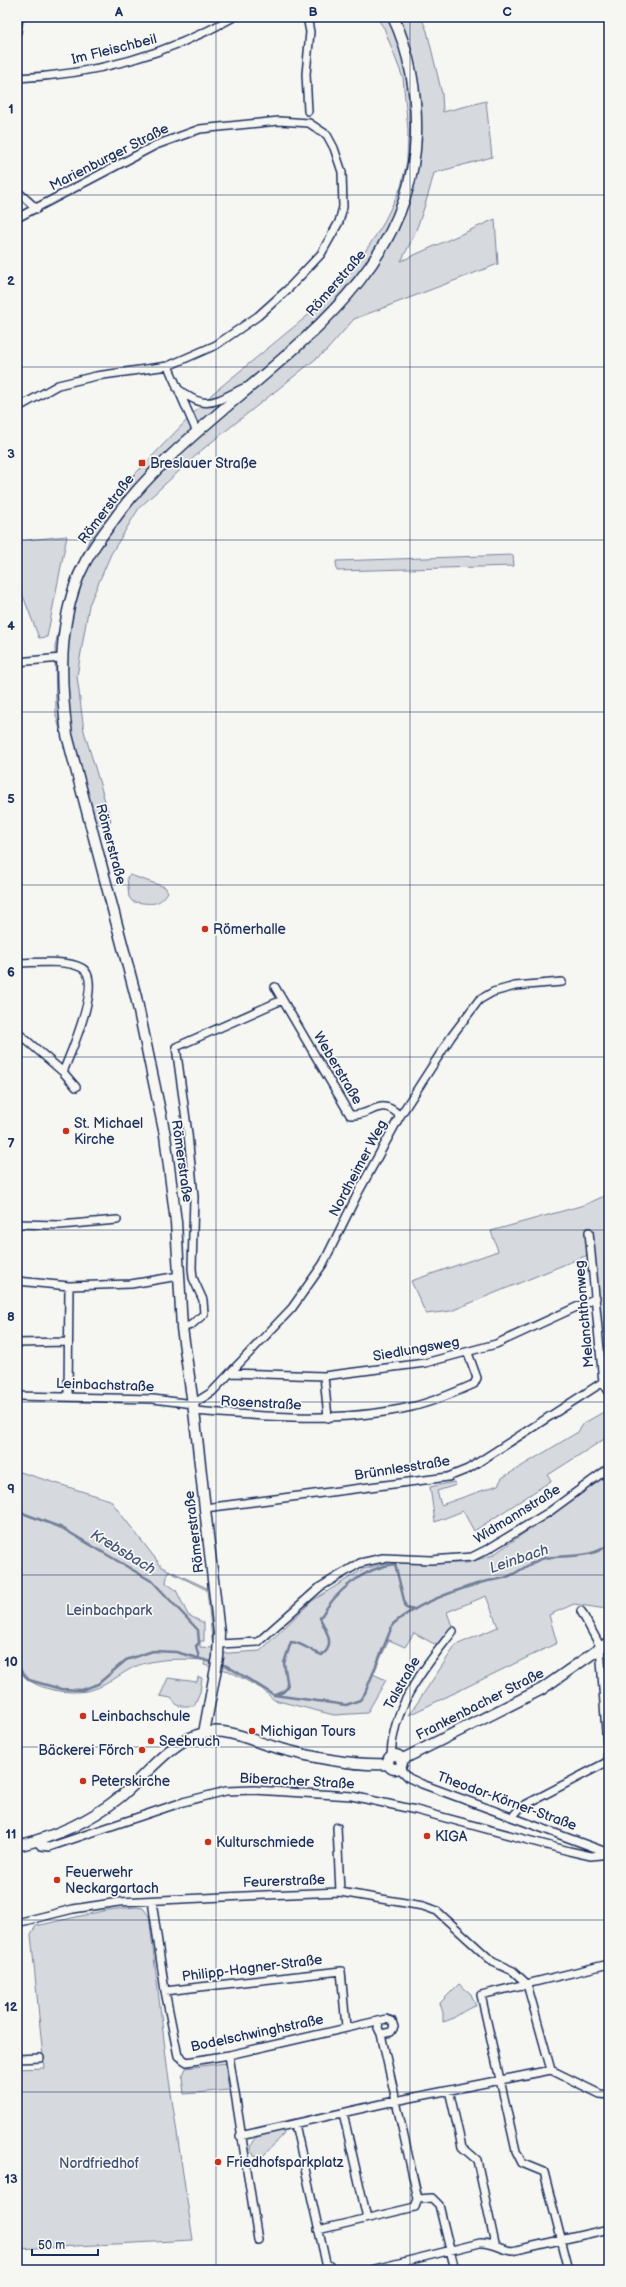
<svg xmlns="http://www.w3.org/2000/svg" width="626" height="2287" viewBox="0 0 626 2287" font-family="'Balsamiq Sans',sans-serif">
<rect width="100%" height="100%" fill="#f6f6f2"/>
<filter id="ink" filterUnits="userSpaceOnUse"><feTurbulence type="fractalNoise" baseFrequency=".025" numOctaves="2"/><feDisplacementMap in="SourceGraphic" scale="8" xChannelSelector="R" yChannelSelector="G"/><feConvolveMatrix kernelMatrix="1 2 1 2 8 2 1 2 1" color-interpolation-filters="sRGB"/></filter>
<g filter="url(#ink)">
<path fill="#d6d9dd" stroke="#78849e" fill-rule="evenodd" d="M 376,17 L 421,17 L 427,31 L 442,94 L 443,112 L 486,101 L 492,157 L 434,173 C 426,204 417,233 401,261 L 495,219 L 498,264 L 354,319 L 327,350 L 203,449 L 139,508 L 111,554 L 89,605 L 77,676 L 84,731 L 111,821 L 86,827 L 56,715 L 55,646 L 72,576 L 107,503 L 212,394 L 312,312 L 352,271 L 382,226 L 401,187 L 407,161 L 408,130 L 403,78 L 384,28 Z
M 67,536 L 47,637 L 39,638 L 17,580 L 17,541 Z
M 513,555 L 514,566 L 337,571 L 336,561 Z
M 130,875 L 165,887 L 168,892 C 158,908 149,903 133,902 L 129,897 L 127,877 Z
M 609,1194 L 609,1389 L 605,1381 L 595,1252 L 451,1311 L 426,1314 L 411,1281 L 498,1251 L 491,1231 L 584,1205 Z
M 609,1409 L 609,1436 L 548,1475 L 551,1481 L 474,1531 L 463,1511 L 435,1522 L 430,1487 L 454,1482 L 456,1485 L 437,1491 L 441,1505 L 498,1485 L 502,1478 L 578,1432 L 584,1423 Z
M 17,1471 L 110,1500 L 162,1567 L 209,1589 L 214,1654 L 260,1651 L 312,1601 L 363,1569 L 392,1562 L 467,1563 L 493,1555 L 609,1473 L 609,1607 L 606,1609 L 574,1604 L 549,1615 L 557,1643 L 409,1715 L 456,1645 L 498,1627 L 486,1596 L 447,1612 L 453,1629 L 438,1646 L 414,1633 L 405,1647 L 389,1640 L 373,1674 L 386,1680 L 367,1713 L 334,1715 L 274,1700 L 262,1689 L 229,1671 L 204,1665 L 205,1660 C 184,1659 166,1658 146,1663 C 126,1667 111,1685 91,1690 C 70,1696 22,1689 17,1664 ZM 168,1571 L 207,1590 L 213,1648 L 200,1647 L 200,1641 L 204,1641 L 204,1623 L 188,1615 L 176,1590 L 166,1583 Z
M 198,1677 L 202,1678 L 200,1692 L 194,1706 L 178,1706 L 171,1698 L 160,1696 L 168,1678 L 197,1682 Z
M 136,1907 L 143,1908 L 149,1916 L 168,2073 L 193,2240 L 17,2249 L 17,2069 L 44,2068 L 31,1934 L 36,1926 L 107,1910 Z
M 459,1984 L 471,1994 L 476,2006 C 463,2009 456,2019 443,2022 L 443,2013 L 440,2003 Z
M 225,2063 L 229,2090 L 184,2094 L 182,2077 L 186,2068 Z
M 283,2130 L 284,2134 L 262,2157 L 254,2155 L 250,2150 C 251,2133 269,2133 283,2130 Z"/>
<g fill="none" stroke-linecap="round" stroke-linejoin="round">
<path stroke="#717e99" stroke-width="2.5" d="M 17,1511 L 62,1528 L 153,1582 L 198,1630 L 199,1643 L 196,1646 L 199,1658
M 17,1660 L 21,1671 L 29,1680 L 61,1689 L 82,1690 L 98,1684 L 126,1660 L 153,1651 L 176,1652 L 215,1663
M 220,1664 L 227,1666 L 274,1695 L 346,1705 L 360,1700 L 365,1693 L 393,1624 C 416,1604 451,1592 480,1583 C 489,1580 498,1580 507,1577 C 520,1572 531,1561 545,1558 C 565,1555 593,1559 609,1544
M 276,1695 L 283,1692 L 288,1687 L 284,1663 L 291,1642 C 301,1642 312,1652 322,1655 C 336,1645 326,1631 320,1618 C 336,1591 363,1568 395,1564 L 406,1608 L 414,1610"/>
<g stroke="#1b2f5e" stroke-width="10">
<path id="street" d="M 307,17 L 310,32 L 306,74 L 308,111
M 17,32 L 19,18
M 17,78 C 93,75 168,54 234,17
M 17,191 L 37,209
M 17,218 L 156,145 L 200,129 L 279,121 L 309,123 L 327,135 L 334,148 L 342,172 L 343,207 L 339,222 L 321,254 L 288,289 L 258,316 L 216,345 L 168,366 L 196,430
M 177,388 C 207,413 215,401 246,387
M 17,408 L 58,385 L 96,376 L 168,366
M 17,662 L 61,658
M 17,963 C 34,963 66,959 82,968 C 104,980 70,1054 63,1072
M 275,987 L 350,1115 C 372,1117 380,1095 400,1116
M 17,1032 L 63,1072 L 76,1087
M 17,1224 L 60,1225 L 117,1220
M 589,1232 L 603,1382 L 609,1392
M 17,1281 L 69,1286 L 131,1284 L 179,1276
M 182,1328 L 191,1325 L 204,1314 L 203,1300 L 193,1278 L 192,1268 L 194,1197 L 188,1134 L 176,1047 L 282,1000
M 17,1343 L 68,1342
M 230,1373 L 324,1376 L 425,1363 L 496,1344 L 596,1298
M 324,1376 L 328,1418
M 17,1396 L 153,1399 L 193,1404 L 212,1392 L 292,1308 L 323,1264 L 358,1193 L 400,1116 L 451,1037 L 479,1000 L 493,992 L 515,986 L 562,982
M 68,1396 L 69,1286
M 194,1411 C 267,1417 339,1423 411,1407 C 433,1402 454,1393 474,1384 L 477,1378 L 468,1353
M 205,1508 L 448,1477 L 468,1469 L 603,1382
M 581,1611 L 600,1646 L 608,1761
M 219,1644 L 258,1642 L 320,1587 L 360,1563 L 383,1558 L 431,1560 L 472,1557 L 488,1549 L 549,1512 L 609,1468
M 391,1756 C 393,1704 423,1670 453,1631
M 399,1768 L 409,1778 L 422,1784 L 609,1853
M 513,1816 L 521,1807 L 609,1761
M 337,1827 L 340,1892
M 36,1841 L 41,1846 L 49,1847 L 183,1802 L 226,1791 L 254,1790 L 352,1796 L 416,1810 L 569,1851 L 591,1856 L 609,1854
M 152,1901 L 165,1991 L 178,2056 L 187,2062 L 229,2055 L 386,2019 L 392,2021 L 394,2027 L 391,2032 L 381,2034 L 378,2028 L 379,2022
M 17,1923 L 73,1909 L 119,1902 L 266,1895 L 340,1892 L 423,1906 L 437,1911 L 493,1962 L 513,1971 L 527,1984 L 551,2070
M 165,1991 L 341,1971 L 346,2027
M 381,2034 L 418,2199 L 432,2198 L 439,2205 L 455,2270
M 229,2055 L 258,2240
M 17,2059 L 40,2058
M 449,2090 L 462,2147 L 477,2160 L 495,2244
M 343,2113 L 367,2218
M 295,2124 L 326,2263 L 334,2270
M 240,2136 L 395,2101 L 551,2070 L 600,2094 L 609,2095
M 318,2230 L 415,2207 L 418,2199
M 371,2270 L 480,2243 C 492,2242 500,2250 512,2251 L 609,2229
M 569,2270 L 544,2172 L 522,2163 L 516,2151 L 481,1995 L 609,1964"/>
</g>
<g stroke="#1b2f5e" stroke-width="13">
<path id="secondary" d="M 204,1733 L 218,1657 L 219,1633 L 194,1411 L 182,1328 L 176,1222 L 165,1135 L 136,997 L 67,735 C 60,681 58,627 79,575 C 88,554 100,538 113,521 C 205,390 411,314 416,134 C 417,95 410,52 393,17
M388 1762a7 7 0 1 1 14 0a7 7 0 1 1-14 0Z
M 401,1760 L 542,1689 L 609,1642
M 17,1846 C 54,1837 90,1821 120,1797 C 147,1775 169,1741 204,1733 C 227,1727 252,1741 274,1747 C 310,1757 350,1766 388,1764"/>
</g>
<use href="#street" stroke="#f6f6f2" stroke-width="7"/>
<use href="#secondary" stroke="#f6f6f2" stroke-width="10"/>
</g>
</g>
<path fill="none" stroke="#1b2f5e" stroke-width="1" stroke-opacity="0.55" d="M 216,17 L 216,2270M 410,17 L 410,2270M 17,195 L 609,195M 17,367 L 609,367M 17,540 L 609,540M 17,712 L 609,712M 17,885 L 609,885M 17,1057 L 609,1057M 17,1230 L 609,1230M 17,1402 L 609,1402M 17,1575 L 609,1575M 17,1747 L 609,1747M 17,1920 L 609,1920M 17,2092 L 609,2092"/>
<g fill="#c8321e" stroke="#f6f6f2" stroke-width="1.5">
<rect x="138" y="459" width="8" height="8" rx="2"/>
<circle cx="205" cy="929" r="4"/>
<circle cx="66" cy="1131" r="4"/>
<circle cx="83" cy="1716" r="4"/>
<circle cx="252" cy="1731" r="4"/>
<circle cx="151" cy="1741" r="4"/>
<circle cx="142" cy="1750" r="4"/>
<circle cx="83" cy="1781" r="4"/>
<circle cx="427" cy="1836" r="4"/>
<circle cx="208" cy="1842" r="4"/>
<circle cx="57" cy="1880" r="4"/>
<circle cx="218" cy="2162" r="4"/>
</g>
<g text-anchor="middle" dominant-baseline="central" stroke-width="3.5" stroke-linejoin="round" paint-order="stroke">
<g font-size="14" fill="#1b2f5e" stroke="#f6f6f2">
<text transform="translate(114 49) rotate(-14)">Im Fleischbeil</text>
<text transform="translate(109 157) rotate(-27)">Marienburger Straße</text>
<text transform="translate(336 283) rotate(-49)">Römerstraße</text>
<text transform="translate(106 509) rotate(-53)">Römerstraße</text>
<text transform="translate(111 844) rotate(75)">Römerstraße</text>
<text transform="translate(338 1068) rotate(59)">Weberstraße</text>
<text transform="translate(182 1161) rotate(82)">Römerstraße</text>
<text transform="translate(358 1168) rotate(-62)">Nordheimer Weg</text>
<text transform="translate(584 1314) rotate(-95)">Melanchthonweg</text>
<text transform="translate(416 1349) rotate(-10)">Siedlungsweg</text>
<text transform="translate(105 1385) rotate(2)">Leinbachstraße</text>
<text transform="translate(261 1403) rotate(3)">Rosenstraße</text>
<text transform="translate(402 1468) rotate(-9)">Brünnlesstraße</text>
<text transform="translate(517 1514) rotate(-32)">Widmannstraße</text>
<text transform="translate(194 1532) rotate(-97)">Römerstraße</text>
<text transform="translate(402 1683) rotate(-60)">Talstraße</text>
<text transform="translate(480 1704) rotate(-27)">Frankenbacher Straße</text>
<text transform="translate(297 1781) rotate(3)">Biberacher Straße</text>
<text transform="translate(507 1801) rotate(20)">Theodor-Körner-Straße</text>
<text transform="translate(284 1881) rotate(-2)">Feurerstraße</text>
<text transform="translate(252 1968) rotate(-7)">Philipp-Hagner-Straße</text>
<text transform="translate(257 2033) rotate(-12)">Bodelschwinghstraße</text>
</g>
<g font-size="14" fill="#1b2f5e" stroke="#f6f6f2" text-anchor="start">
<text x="150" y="463">Breslauer Straße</text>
<text x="213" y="929">Römerhalle</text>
<text x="74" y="1123">St. Michael<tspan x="74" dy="16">Kirche</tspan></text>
<text x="91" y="1716">Leinbachschule</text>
<text x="260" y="1731">Michigan Tours</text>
<text x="159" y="1741">Seebruch</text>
<text x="134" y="1750" text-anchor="end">Bäckerei Förch</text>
<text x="91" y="1781">Peterskirche</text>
<text x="435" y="1836">KIGA</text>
<text x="216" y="1842">Kulturschmiede</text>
<text x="65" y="1872">Feuerwehr<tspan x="65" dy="16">Neckargartach</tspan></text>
<text x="226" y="2162">Friedhofsparkplatz</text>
</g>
<g font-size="14" fill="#405177" stroke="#f6f6f2">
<text x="109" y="1610">Leinbachpark</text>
<text x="99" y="2163">Nordfriedhof</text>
</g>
<g font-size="15" font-style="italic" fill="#46567b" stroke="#f6f6f2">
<text transform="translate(123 1552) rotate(31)">Krebsbach</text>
<text transform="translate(519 1559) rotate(-19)">Leinbach</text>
</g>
</g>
<rect width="626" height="2287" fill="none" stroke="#f6f6f2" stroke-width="44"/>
<path d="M32 2249v6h66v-6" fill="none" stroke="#1b2f5e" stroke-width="2"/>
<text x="38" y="2249" font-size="12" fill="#1b2f5e" stroke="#f6f6f2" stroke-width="3" paint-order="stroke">50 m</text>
<rect x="22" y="22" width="582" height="2243" fill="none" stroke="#1b2f5e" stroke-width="1.5"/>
<g font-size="13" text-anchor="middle" font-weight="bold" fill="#1b2f5e">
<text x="119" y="16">A</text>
<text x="313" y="16">B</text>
<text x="507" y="16">C</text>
<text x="11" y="113">1</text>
<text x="11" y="285">2</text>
<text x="11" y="458">3</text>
<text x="11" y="630">4</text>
<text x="11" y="803">5</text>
<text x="11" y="976">6</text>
<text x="11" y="1148">7</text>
<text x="11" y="1321">8</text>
<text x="11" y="1493">9</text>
<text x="11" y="1666">10</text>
<text x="11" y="1838">11</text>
<text x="11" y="2011">12</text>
<text x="11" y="2183">13</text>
</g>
</svg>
